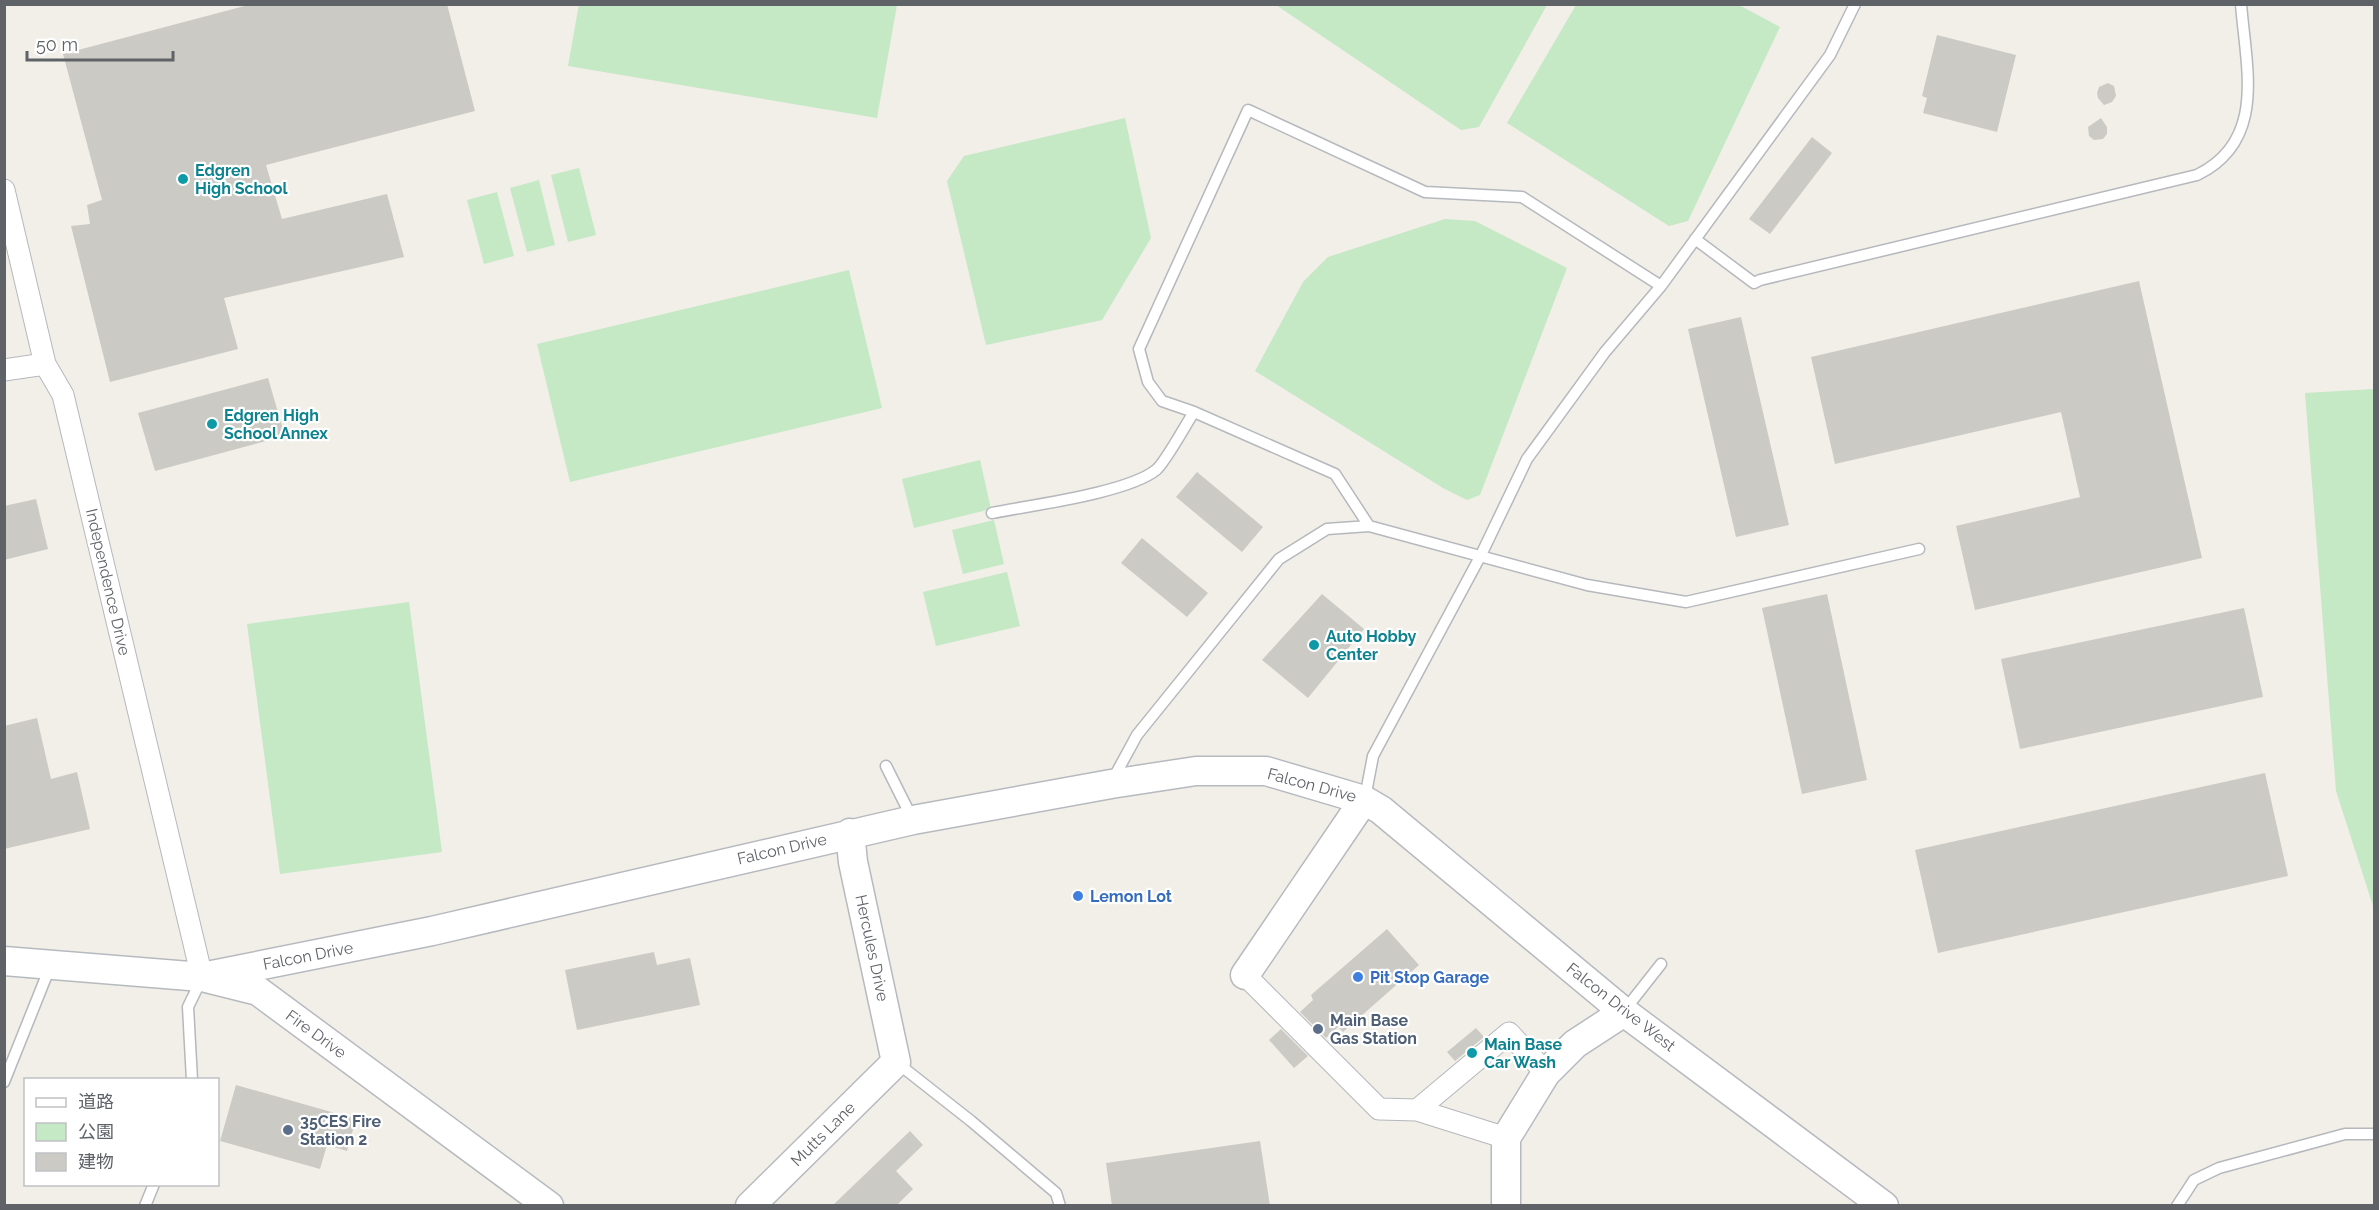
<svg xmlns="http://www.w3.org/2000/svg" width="2379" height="1210" viewBox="0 0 2379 1210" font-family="Raleway,'Noto Sans JP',sans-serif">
<rect width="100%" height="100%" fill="#f1efe8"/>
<path fill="#c5e8c5" d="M 579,4 L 897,5 L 877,118 L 568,66 Z
M 1276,5 L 1547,5 L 1479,127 L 1461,130 Z
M 1576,5 L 1739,5 L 1780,27 L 1688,221 L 1669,226 L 1507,123 Z
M 1125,118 L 1151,238 L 1102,320 L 986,345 L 947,181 L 964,156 Z
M 579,168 L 596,235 L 568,242 L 551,175 Z
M 539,180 L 555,245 L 527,252 L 510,188 Z
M 497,192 L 514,256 L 484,264 L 467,200 Z
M 1445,219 L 1475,221 L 1567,268 L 1480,495 L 1467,500 L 1443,488 L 1255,371 L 1303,282 L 1328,257 Z
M 849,270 L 882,408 L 570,482 L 537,344 Z
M 2374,389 L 2374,909 L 2336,791 L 2305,393 Z
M 980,460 L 991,509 L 914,528 L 902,479 Z
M 994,520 L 1004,564 L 963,574 L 952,530 Z
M 1007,572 L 1020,626 L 936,646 L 923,592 Z
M 409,602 L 442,852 L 280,874 L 247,624 Z"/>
<path fill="#cccac5" d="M 252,4 L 447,4 L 475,111 L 266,165 L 282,219 L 387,194 L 404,257 L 224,298 L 238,349 L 110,382 L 71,226 L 90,224 L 87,205 L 102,200 L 63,54 Z
M 1937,35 L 2016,55 L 1997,132 L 1923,113 L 1927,98 L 1922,96 Z
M 2108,83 L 2114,86 L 2116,96 L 2112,102 L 2104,105 L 2098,98 L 2097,93 L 2099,87 Z
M 2101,118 L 2107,127 L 2107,134 L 2103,139 L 2094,140 L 2089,136 L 2088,127 Z
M 1812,137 L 1832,153 L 1770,234 L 1749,219 Z
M 2139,281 L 2202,558 L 1975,610 L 1956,526 L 2080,497 L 2061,412 L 1835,464 L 1811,357 Z
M 1741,317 L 1789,525 L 1736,537 L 1688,329 Z
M 268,378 L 285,436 L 155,471 L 138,413 Z
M 1197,472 L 1263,527 L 1242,552 L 1176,497 Z
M 36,499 L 48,549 L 4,560 L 4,506 Z
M 1142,538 L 1208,593 L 1187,617 L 1121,563 Z
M 1322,594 L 1364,629 L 1308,698 L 1262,660 Z
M 1827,594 L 1867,780 L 1802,794 L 1762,608 Z
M 2244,608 L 2263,697 L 2020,749 L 2001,659 Z
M 37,718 L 51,779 L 77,772 L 90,829 L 4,849 L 4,726 Z
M 2265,773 L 2288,876 L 1938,953 L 1915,850 Z
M 1387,929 L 1419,965 L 1343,1032 L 1338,1027 L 1326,1038 L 1300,1012 L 1313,1000 L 1311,995 Z
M 654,952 L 657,965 L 690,958 L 700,1005 L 577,1030 L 565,970 Z
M 1476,1028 L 1484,1037 L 1455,1061 L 1447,1052 Z
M 1281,1029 L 1308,1056 L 1294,1068 L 1269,1040 Z
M 236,1085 L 356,1119 L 347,1151 L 327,1145 L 320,1169 L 220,1141 Z
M 910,1131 L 923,1145 L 896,1171 L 913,1189 L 896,1206 L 832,1206 Z
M 1260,1141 L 1270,1206 L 1112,1206 L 1106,1163 Z"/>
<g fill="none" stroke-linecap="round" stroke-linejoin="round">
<g stroke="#b5b8bc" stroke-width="13">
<path id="lane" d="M 1695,239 L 1754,283 L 1760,280 L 2197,175 C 2267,141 2246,68 2241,4
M 992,513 C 1032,505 1127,493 1156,470 C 1165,463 1186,424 1194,412
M 1369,526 L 1335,474 L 1194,412 L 1162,401 L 1148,382 L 1139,349 L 1248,110 L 1425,192 L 1522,197 L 1661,286
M 886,766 L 913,820
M 1112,781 L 1137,735 L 1279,559 L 1327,529 L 1369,526 L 1587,585 L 1686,602 L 1919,549
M 1365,798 L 1373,756 L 1481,555 L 1527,459 L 1605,352 L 1661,286 L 1830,55 L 1855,4
M 1624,1011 L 1661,964
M 896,1062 L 971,1121 L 1056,1193 L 1060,1206
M 192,1080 L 188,1007 L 202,978
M 4,1082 L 50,967
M 145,1206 L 154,1184
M 2177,1206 L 2194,1180 L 2219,1168 L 2345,1134 L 2374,1134"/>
</g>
<g stroke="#b5b8bc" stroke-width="23">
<path id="street" d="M 4,190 L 45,364 L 63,395 L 202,977
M 4,370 L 45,364
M 1245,975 L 1379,1109 L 1417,1110 L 1506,1138
M 1417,1110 L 1509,1033 L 1546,1073"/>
</g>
<g stroke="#b6babf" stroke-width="31">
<path id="secondary" d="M 4,961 L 202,977 L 258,991 L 549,1206
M 1245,975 L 1364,800
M 202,977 L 432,931 L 913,820 L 1111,784 L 1196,771 L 1266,771 L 1364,800 L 1381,810 L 1624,1012 L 1884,1206
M 750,1206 L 896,1062 L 853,862 L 850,833
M 1506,1206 L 1506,1138 L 1546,1073 L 1575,1044 L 1624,1012"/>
</g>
<use href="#lane" stroke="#fff" stroke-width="10"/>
<use href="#street" stroke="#fff" stroke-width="21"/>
<use href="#secondary" stroke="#fff" stroke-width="28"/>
</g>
<g fill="#0f9aa8" stroke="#fff" stroke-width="2">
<circle cx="183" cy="179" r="6"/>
<circle cx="212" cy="424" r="6"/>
<circle cx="1314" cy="645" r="6"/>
<circle cx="1472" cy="1053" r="6"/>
</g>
<g fill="#3f7fe0" stroke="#fff" stroke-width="2">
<circle cx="1078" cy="896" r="6"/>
<circle cx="1358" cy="977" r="6"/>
</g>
<g fill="#5c6f8a" stroke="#fff" stroke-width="2">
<circle cx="1318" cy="1029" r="6"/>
<circle cx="288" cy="1130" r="6"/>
</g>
<g text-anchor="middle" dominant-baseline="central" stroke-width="4.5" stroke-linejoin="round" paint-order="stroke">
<g font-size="16" font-weight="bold" fill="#0d838f" stroke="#fff" text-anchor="start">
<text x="195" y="170">Edgren<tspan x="195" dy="18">High School</tspan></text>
<text x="224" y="415">Edgren High<tspan x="224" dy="18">School Annex</tspan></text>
<text x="1326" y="636">Auto Hobby<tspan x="1326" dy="18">Center</tspan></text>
<text x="1484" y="1044">Main Base<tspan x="1484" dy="18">Car Wash</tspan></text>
</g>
<g font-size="16" fill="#5f6368" stroke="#fff">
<text transform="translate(108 582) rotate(77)">Independence Drive</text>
<text transform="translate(1312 785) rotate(15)">Falcon Drive</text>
<text transform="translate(782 849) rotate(-13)">Falcon Drive</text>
<text transform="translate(872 948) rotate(78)">Hercules Drive</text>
<text transform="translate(308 956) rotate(-11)">Falcon Drive</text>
<text transform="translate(1621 1007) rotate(38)">Falcon Drive West</text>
<text transform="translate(316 1034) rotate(36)">Fire Drive</text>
<text transform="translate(823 1134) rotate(-45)">Mutts Lane</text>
</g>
<g font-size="16" font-weight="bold" fill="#366cbe" stroke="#fff" text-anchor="start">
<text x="1090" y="896">Lemon Lot</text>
<text x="1370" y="977">Pit Stop Garage</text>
</g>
<g font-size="16" font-weight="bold" fill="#4e5e75" stroke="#fff" text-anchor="start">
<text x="1330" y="1020">Main Base<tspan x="1330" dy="18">Gas Station</tspan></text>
<text x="300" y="1121">35CES Fire<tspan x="300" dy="18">Station 2</tspan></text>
</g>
</g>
<rect width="2379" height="1210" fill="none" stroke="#5f6368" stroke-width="12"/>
<rect x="24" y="1078" width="195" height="108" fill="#ffffff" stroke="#bfc1c3" stroke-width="1.5"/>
<rect x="36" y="1098" width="30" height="9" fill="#ffffff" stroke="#bfc1c3" stroke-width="1.5"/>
<text x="78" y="1108" font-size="18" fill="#5f6368">道路</text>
<rect x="36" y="1123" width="30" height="18" fill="#c5e8c5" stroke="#bfc1c3" stroke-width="1.5"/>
<text x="78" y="1138" font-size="18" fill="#5f6368">公園</text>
<rect x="36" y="1153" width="30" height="18" fill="#cccac5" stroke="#bfc1c3" stroke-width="1.5"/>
<text x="78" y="1168" font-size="18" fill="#5f6368">建物</text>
<path d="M27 51v9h146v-9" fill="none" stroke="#5f6368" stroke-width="3"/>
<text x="36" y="51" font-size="18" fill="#5f6368" stroke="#ffffff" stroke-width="4.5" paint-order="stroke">50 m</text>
</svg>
